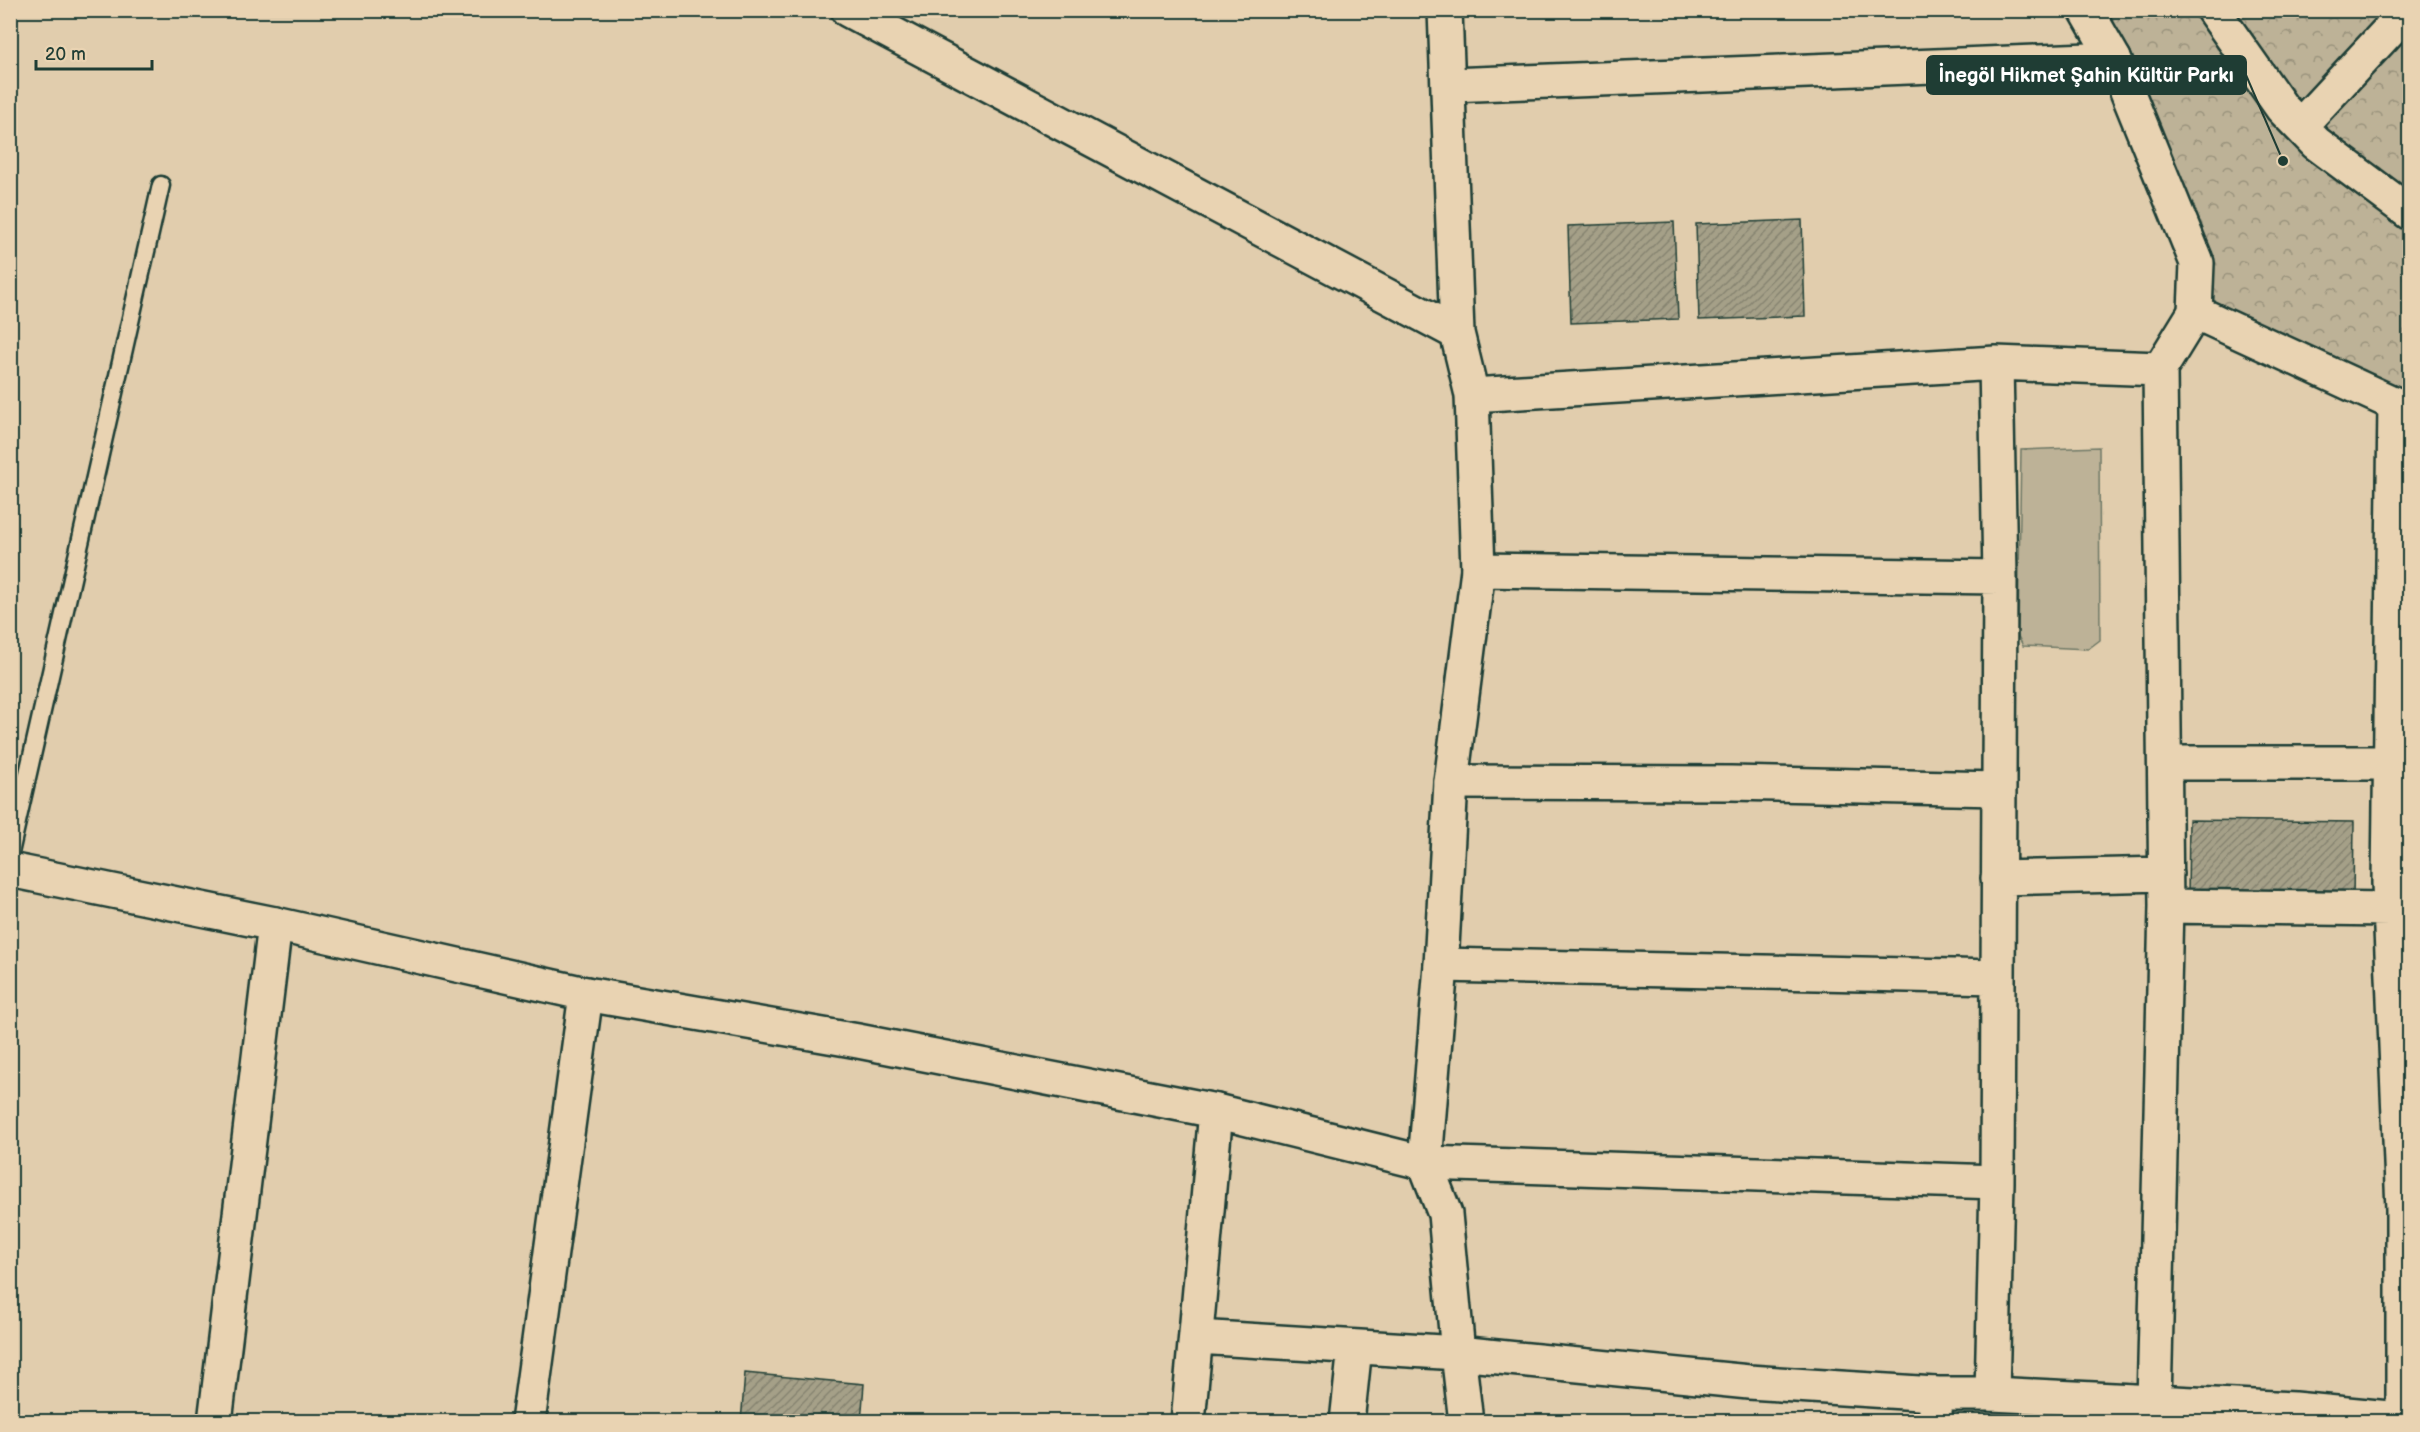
<svg xmlns="http://www.w3.org/2000/svg" width="2420" height="1432" viewBox="0 0 2420 1432" font-family="'Balsamiq Sans',sans-serif">
<defs>
<pattern id="park-crowns" width="20" height="18" patternUnits="userSpaceOnUse" patternTransform="scale(1.5)"><rect width="20" height="18" fill="#bdb297"/><path d="M2 6a3 3 0 1 1 6 0M12 15a3 3 0 1 1 6 0" fill="none" stroke="#99927c"/></pattern>
<pattern id="building-hatch" width="6" height="6" patternUnits="userSpaceOnUse" patternTransform="scale(1.5)"><rect width="6" height="6" fill="#a5a088"/><path d="M-1 1l2-2M0 6l6-6M5 7l2-2" fill="none" stroke="#868470"/></pattern>
</defs>
<rect width="100%" height="100%" fill="#e1cdad"/>
<filter id="ink" filterUnits="userSpaceOnUse"><feTurbulence type="fractalNoise" baseFrequency=".0167" numOctaves="2"/><feDisplacementMap in="SourceGraphic" scale="12" xChannelSelector="R" yChannelSelector="G"/><feConvolveMatrix kernelMatrix="1 2 1 2 8 2 1 2 1" color-interpolation-filters="sRGB"/></filter>
<g filter="url(#ink)">
<path fill="#bdb297" stroke="#6e7866" stroke-width="1.5" d="M 2099,447 L 2100,640 L 2088,649 L 2023,646 L 2018,636 L 2021,450 Z"/>
<path fill="url(#park-crowns)" stroke="#6e7866" stroke-width="1.5" d="M 2086,11 L 2409,11 L 2409,411 L 2195,312 L 2197,263 Z"/>
<path fill="url(#building-hatch)" stroke="#1f3d34" stroke-width="1.5" d="M 1802,220 L 1805,316 L 1699,320 L 1696,224 Z
M 1674,222 L 1678,319 L 1571,323 L 1568,226 Z
M 2189,820 L 2354,822 L 2353,901 L 2188,899 Z
M 745,1373 L 864,1384 L 861,1422 L 741,1422 Z"/>
<g fill="none" stroke-linecap="round" stroke-linejoin="round">
<g stroke="#1f3d34" stroke-width="21">
<path id="lane" d="M 10,853 L 161,185"/>
</g>
<g stroke="#1f3d34" stroke-width="38">
<path id="street" d="M 2213,10 L 2282,108 L 2316,143 L 2410,213
M 1449,85 L 2114,59
M 2300,126 L 2408,10
M 1472,395 L 1996,363 L 2160,369
M 2395,404 L 2389,883 L 2403,1209 L 2403,1419
M 1478,570 L 2000,577
M 2165,763 L 2390,763
M 1451,782 L 1731,783 L 1998,789
M 1998,878 L 2166,874
M 2166,906 L 2390,909
M 1441,965 L 1998,977
M 1425,1163 L 1997,1182
M 1197,1337 L 1458,1353 L 1466,1422
M 1992,1394 L 1997,1182 L 2000,577 L 1996,363
M 2154,1403 L 2166,906 L 2160,369 L 2195,312
M 215,1422 L 275,924
M 528,1422 L 586,994
M 1188,1422 L 1216,1111
M 1347,1422 L 1355,1347
M 1935,1422 L 1935,1394"/>
</g>
<g stroke="#1f3d34" stroke-width="38">
<path id="secondary" d="M 848,10 L 1457,333
M 2086,10 L 2114,59 L 2197,263 L 2195,312 L 2410,411
M 10,870 L 275,924 L 586,994 L 858,1041 L 1216,1111 L 1425,1163 L 1445,1214 L 1458,1353 L 1749,1382 L 1935,1394 L 1992,1394 L 2294,1409 L 2410,1420
M 1425,1163 L 1441,965 L 1451,782 L 1478,570 L 1472,395 L 1457,333 L 1445,10"/>
</g>
<use href="#lane" stroke="#e9d3b2" stroke-width="16"/>
<use href="#street" stroke="#e9d3b2" stroke-width="33"/>
<use href="#secondary" stroke="#e9d3b2" stroke-width="33"/>
</g>
</g>
<path fill="none" stroke="#1f3d34" stroke-width="2" d="M2283 161L2246 75"/>
<circle fill="#1f3d34" stroke="#e9d3b2" stroke-width="2" cx="2283" cy="161" r="6"/>
<rect fill="#1f3d34" stroke="#1f3d34" stroke-width="2" x="1927" y="56" width="319" height="38" rx="6"/>
<g font-size="20" text-anchor="middle" font-weight="bold" fill="#fff">
<text x="2086" y="82">İnegöl Hikmet Şahin Kültür Parkı</text>
</g>
<rect width="2420" height="1432" fill="none" stroke="#e9d3b2" stroke-width="36"/>
<rect x="18" y="18" width="2384" height="1396" fill="none" stroke="#1f3d34" stroke-width="2" filter="url(#ink)"/>
<path d="M36 60v9h116v-9" fill="none" stroke="#1f3d34" stroke-width="3"/>
<text x="45" y="60" font-size="18" fill="#1f3d34" stroke="#e9d3b2" stroke-width="4.5" paint-order="stroke">20 m</text>
</svg>
